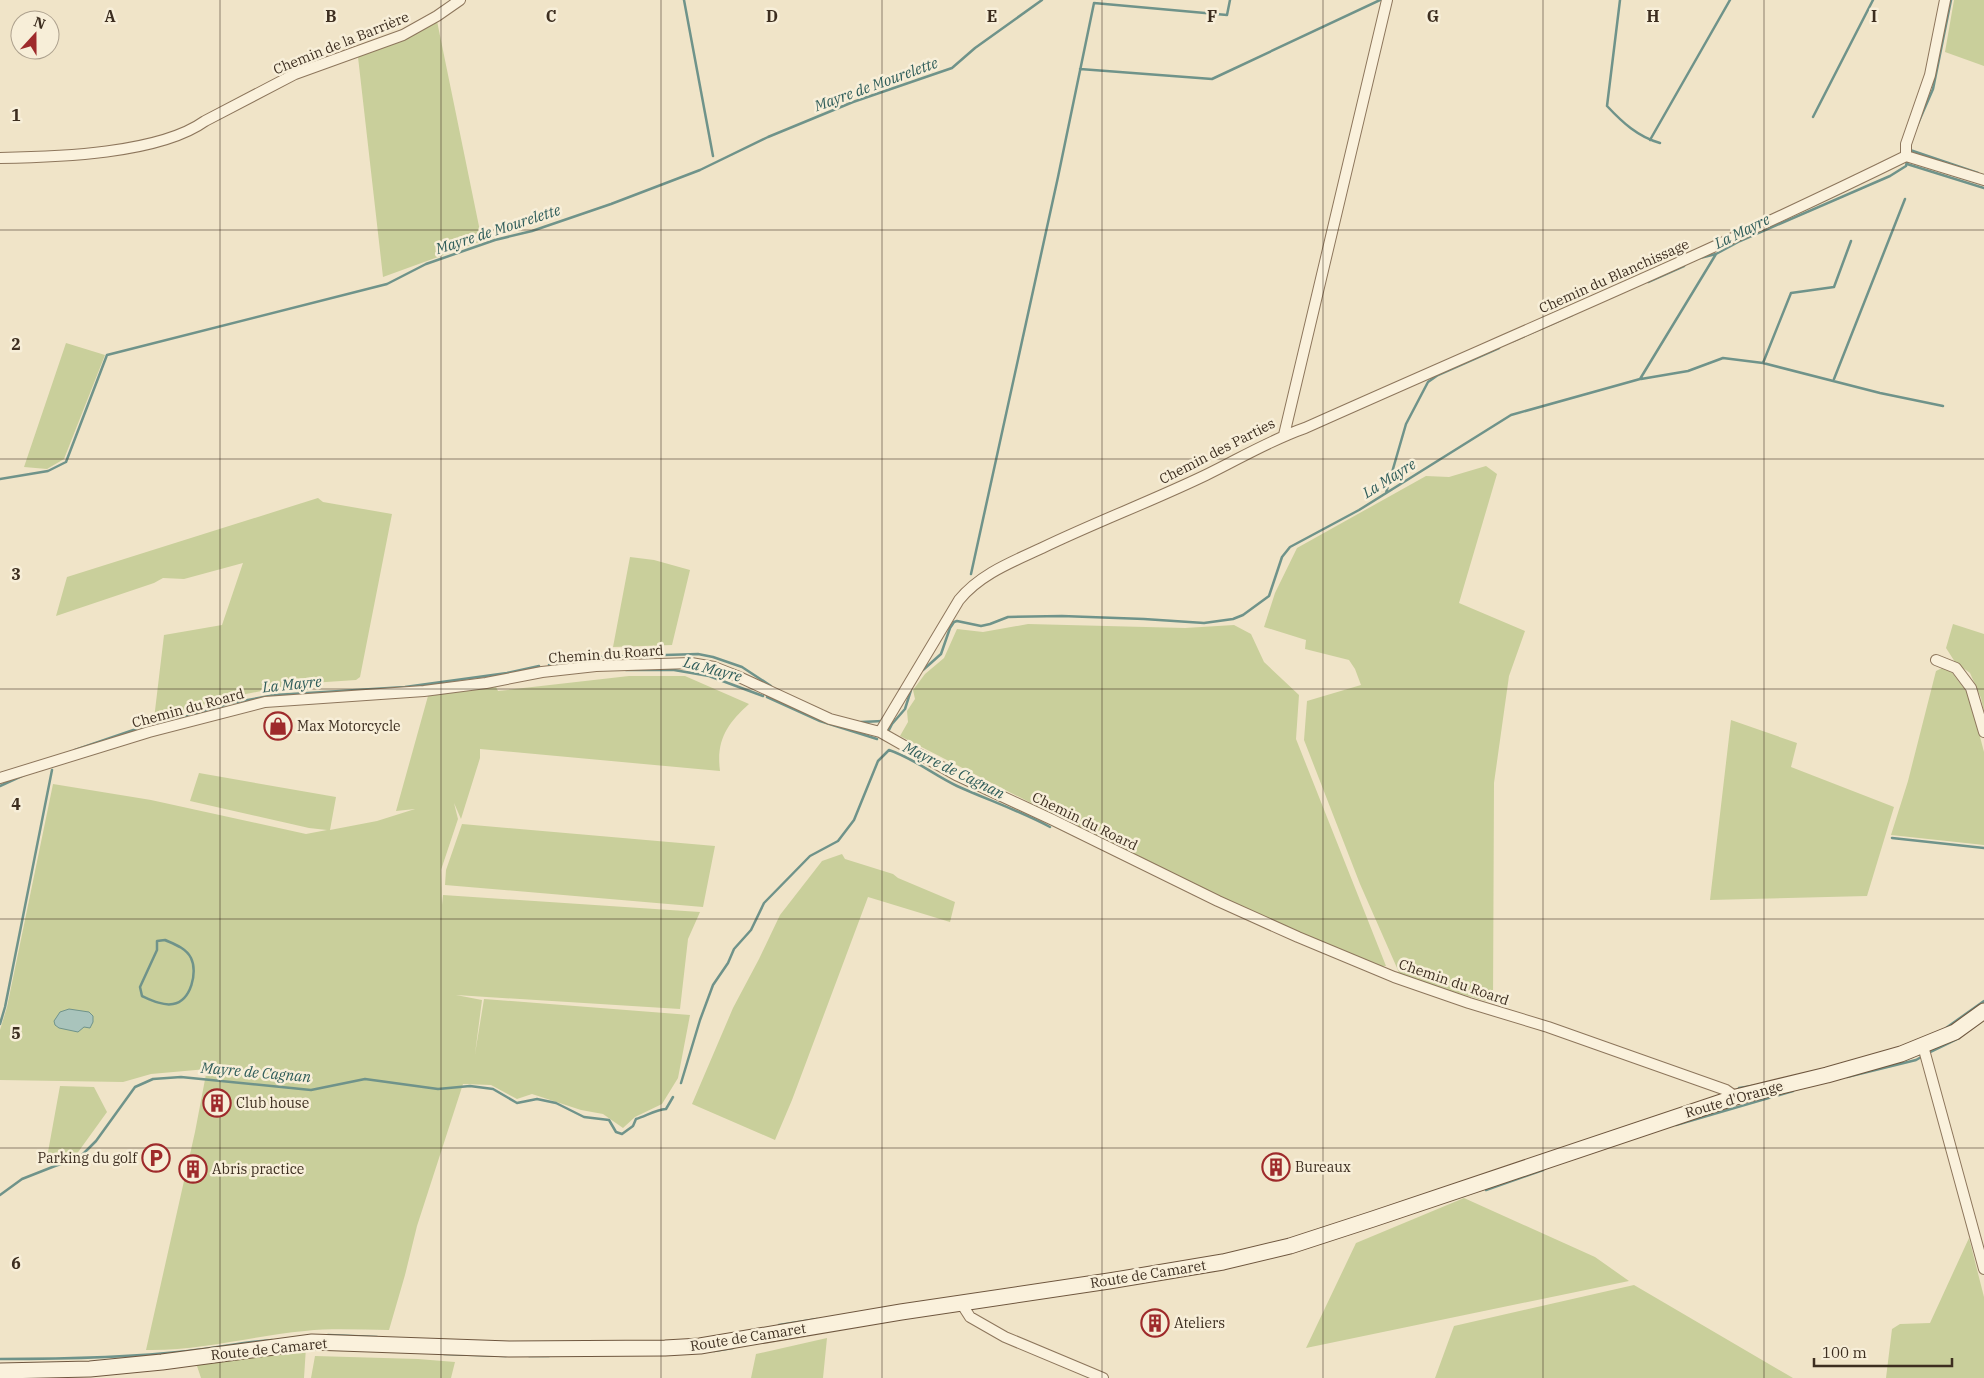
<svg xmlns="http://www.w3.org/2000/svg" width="1984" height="1378" viewBox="0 0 1984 1378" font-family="'IBM Plex Serif',serif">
<rect width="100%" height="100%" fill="#f0e4c8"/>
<path fill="#c9cf9b" d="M 1954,0 L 1984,0 L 1984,66 L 1945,52 Z
M 437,21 L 482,241 L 383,277 L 358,57 Z
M 66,343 L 105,355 L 64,459 L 47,469 L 24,467 Z
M 1486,466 L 1497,474 L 1459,603 L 1525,631 L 1509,676 L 1494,783 L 1493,1003 L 1401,977 L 1360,884 L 1304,740 L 1307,701 L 1361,685 L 1355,669 L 1349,660 L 1305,649 L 1306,640 L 1264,627 L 1275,593 L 1297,548 L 1426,476 L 1449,477 Z
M 318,498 L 323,502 L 392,514 L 360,677 L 356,680 L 296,684 L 226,698 L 154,719 L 164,635 L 222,625 L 243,563 L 184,579 L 163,578 L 154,583 L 56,616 L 67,577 Z
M 630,557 L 654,560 L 690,570 L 672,645 L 613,647 Z
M 1028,624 L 1185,628 L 1234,625 L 1251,634 L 1264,662 L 1299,695 L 1296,739 L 1386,966 L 1374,966 L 1232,904 L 1070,823 L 900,736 L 908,722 L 907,711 L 915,699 L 913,690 L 925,674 L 944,658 L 957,629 L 983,632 Z
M 1953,624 L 1984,634 L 1984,712 L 1981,698 L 1970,673 L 1955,662 L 1946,648 Z
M 1942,668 L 1950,670 L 1969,695 L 1984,752 L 1984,845 L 1891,835 L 1908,781 L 1936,671 Z
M 629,676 L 685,676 L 749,704 C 727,724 716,740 720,771 L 480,749 L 480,758 L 461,819 L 454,803 L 458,819 L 441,870 L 442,905 L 443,895 L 700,912 L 688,939 L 680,1009 L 456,995 L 482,1000 L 475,1054 L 484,999 L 690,1015 L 678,1078 L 662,1104 L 635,1117 L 623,1128 L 603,1114 L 581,1110 L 532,1094 L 517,1099 L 491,1085 L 463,1084 L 417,1226 L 405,1275 L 389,1330 C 361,1330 333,1328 305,1331 C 251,1336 200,1351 146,1350 L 195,1132 L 207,1069 L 151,1074 L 123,1082 L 0,1080 L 0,1030 L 7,1007 L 53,784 L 151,800 L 306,834 L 327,830 L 309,828 L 190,801 L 199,773 L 336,797 L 330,830 L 377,821 L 415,809 L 396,811 L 428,696 L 496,687 L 498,691 Z
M 1731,720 L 1797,743 L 1791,767 L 1894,807 L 1867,896 L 1710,900 Z
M 462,824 L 715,846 L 703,907 L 445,885 L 446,870 Z
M 842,854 L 845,859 L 893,874 L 898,878 L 955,902 L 950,922 L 868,897 L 792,1100 L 775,1140 L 692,1104 L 733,1008 L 759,959 L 780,915 L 822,861 Z
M 60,1086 L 94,1087 L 107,1112 L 76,1155 L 46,1163 Z
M 1464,1198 L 1595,1257 L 1629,1281 L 1306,1348 L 1356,1243 Z
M 1969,1238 L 1984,1297 L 1984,1378 L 1886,1378 L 1892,1329 L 1900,1324 L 1930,1323 Z
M 1634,1285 L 1793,1378 L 1435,1378 L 1454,1326 Z
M 827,1338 L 823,1378 L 751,1378 L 756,1354 Z
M 306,1347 L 304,1378 L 201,1378 L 196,1363 Z
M 315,1356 L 418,1359 L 455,1362 L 451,1378 L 311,1378 Z"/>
<path fill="#a9c4bc" stroke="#6f938a" d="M 69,1009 L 89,1012 L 93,1016 L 93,1022 L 90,1028 L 84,1027 L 78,1032 L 59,1028 L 55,1025 L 54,1021 L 60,1012 Z"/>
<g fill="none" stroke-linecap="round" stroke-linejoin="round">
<path stroke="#6f938a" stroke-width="2.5" d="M 684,0 L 713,156
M 1620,0 L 1607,106 C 1622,122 1638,137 1660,143
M 1080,69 L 1212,79 L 1380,0
M 1813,117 L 1873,0
M 1916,128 L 1933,89 L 1951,0
M 1650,140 L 1730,0
M 1910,150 L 1978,173
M 1907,164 L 1984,188
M 1700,258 L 1716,254
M 1648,282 L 1684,266
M 1513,341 L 1572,315
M 1763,363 L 1791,293 L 1834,287 L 1851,241
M 1641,379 L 1688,371 L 1723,358 L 1763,363 L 1880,393 L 1943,406
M 1834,379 L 1905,199
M 0,479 L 48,471 L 66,462 L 107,355 L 387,284 L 426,264 L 495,240 L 532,231 L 611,204 L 700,170 L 768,137 L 853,102 L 952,68 L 975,48 L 1042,0
M 1386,493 L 1406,424 L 1428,382 L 1438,375 L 1499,348
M 971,574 L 1058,177 L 1094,3 L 1227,15 L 1230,0
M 549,665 L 598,657 L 698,654 L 713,657 L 742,667 L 771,686
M 626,670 L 674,670 L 709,676 L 763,696
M 923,670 L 941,654 L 950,628 L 954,622 L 957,621 L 981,626 L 990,624 L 1008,617 L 1062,616 L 1144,619 L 1204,623 L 1233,619 L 1243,615 L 1269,596 L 1282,557 L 1290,547 L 1359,510 L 1511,415 L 1640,379 L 1716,254 L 1740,241 L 1890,176 L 1906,166 L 1907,161
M 767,697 L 820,721 L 877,739
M 861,722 L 883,721
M 888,732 L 892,724 L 905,709 L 911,690
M 75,750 L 148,725 L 165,723 L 231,703 L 275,695 L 405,687 L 507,673 L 539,666
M 0,786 L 24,775
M 1892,838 L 1984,848
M 165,940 C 174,944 186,948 191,958 C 198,972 191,1001 173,1004 C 163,1006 151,1000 142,996 L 140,987 L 157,950 L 157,941 Z
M 0,1024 L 5,1007 L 52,770
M 1946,1028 L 1984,1001
M 1928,1053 L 1959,1038
M 1847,1077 L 1916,1060 L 1923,1056
M 681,1083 L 700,1020 L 713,985 L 728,963 L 734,949 L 751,930 L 764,903 L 810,856 L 838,841 L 854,820 L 878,761 L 889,750 C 913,758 934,775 957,786 C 988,800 1020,811 1050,827
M 1739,1088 L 1752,1086
M 1676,1125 L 1793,1091
M 1486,1190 L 1543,1170
M 0,1195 L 22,1179 L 55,1166 L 79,1158 L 96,1141 L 135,1087 L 153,1079 L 181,1077 L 311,1090 L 365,1079 L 438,1089 L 470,1086 L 493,1089 L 517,1103 L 537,1099 L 556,1103 L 584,1117 L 609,1120 L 616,1132 L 622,1134 L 633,1126 L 636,1119 C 646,1116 655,1110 666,1109 L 673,1097
M 779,1325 L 817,1319
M 328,1335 L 377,1337
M 714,1351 L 733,1348
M 444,1354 L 506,1356
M 529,1356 L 549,1356
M 0,1359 C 63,1359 126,1358 188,1351 C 217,1348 244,1342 272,1340"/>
<g stroke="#8d765c" stroke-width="12">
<path id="minor" d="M 1906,156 L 1906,144 L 1930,75 L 1945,0
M 0,158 C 57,157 159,154 205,121 L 295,74 L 403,35 L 437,16 L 460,0
M 1284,435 L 1387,0
M 1936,660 L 1956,668 L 1971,688 L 1984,732
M 880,732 L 959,600 C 980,574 1012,562 1042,548 C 1096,522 1152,501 1206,475 C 1239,459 1270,440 1305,428 C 1506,338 1709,253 1906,156 L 1984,180
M 0,778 L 149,732 L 265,702 L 424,691 L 486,683 L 542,672 L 596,666 L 691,663 L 714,667 L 737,676 L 830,719 L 880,732 L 956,775 L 1053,820 L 1218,901 L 1298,937 L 1394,977 L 1469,1003 L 1548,1027 L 1726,1090 L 1736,1097
M 1923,1046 L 1984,1269
M 961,1303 L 970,1317 L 1005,1337 L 1103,1378"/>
</g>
<g stroke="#6f573f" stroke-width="17">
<path id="secondary" d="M 0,1371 L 90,1369 L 162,1362 L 312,1342 L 509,1349 L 665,1348 L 700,1346 L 901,1312 L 1109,1281 L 1223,1262 L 1290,1246 L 1373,1219 L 1736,1097 L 1827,1075 L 1901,1054 L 1955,1032 L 1984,1011"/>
</g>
<use href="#minor" stroke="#faf1dc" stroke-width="10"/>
<use href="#secondary" stroke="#faf1dc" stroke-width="15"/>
</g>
<path fill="none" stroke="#3d2e20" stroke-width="1" stroke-opacity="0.55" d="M 220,0 L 220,1378M 441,0 L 441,1378M 661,0 L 661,1378M 882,0 L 882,1378M 1102,0 L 1102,1378M 1323,0 L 1323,1378M 1543,0 L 1543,1378M 1764,0 L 1764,1378M 0,230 L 1984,230M 0,459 L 1984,459M 0,689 L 1984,689M 0,919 L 1984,919M 0,1148 L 1984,1148"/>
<defs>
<g id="shop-ring" transform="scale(1.4375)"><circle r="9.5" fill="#f7eed8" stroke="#9e2a2b" stroke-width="1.5"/><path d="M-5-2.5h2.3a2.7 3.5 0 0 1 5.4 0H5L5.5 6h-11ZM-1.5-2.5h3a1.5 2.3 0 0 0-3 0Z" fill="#9e2a2b"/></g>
<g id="building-ring" transform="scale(1.4375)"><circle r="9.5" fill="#f7eed8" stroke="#9e2a2b" stroke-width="1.5"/><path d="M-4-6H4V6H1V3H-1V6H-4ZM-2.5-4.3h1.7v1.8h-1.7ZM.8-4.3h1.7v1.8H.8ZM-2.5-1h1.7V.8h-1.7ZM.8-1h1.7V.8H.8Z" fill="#9e2a2b"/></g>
<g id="parking-ring" transform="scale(1.4375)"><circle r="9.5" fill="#f7eed8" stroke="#9e2a2b" stroke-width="1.5"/><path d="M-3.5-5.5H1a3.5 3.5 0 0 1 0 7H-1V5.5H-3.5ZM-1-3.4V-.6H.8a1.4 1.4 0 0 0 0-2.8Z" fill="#9e2a2b"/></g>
</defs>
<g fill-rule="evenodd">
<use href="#shop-ring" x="278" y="726"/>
<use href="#building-ring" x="217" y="1103"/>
<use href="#parking-ring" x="156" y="1158"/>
<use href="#building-ring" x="1276" y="1167"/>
<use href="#building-ring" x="193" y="1169"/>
<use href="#building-ring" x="1155" y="1323"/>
</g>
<g text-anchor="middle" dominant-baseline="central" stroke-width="5" stroke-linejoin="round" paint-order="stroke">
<g font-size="14" fill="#3d2e20" stroke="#f7eed8">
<text transform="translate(341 43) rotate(-22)">Chemin de la Barrière</text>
<text transform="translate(1614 276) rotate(-24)">Chemin du Blanchissage</text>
<text transform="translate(1217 451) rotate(-27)">Chemin des Parties</text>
<text transform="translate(606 654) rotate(-4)">Chemin du Roard</text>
<text transform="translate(188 708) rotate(-15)">Chemin du Roard</text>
<text transform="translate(1085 821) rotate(26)">Chemin du Roard</text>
<text transform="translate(1454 982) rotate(19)">Chemin du Roard</text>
<text transform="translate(1734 1099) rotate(-16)">Route d'Orange</text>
<text transform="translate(1148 1274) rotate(-9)">Route de Camaret</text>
<text transform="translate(748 1337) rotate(-9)">Route de Camaret</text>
<text transform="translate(269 1349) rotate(-6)">Route de Camaret</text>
</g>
<g font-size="14" fill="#3d2e20" stroke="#f7eed8" text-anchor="start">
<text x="297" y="726">Max Motorcycle</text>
<text x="236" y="1103">Club house</text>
<text x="137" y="1158" text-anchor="end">Parking du golf</text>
<text x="1295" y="1167">Bureaux</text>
<text x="212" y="1169">Abris practice</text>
<text x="1174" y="1323">Ateliers</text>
</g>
<g font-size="15" font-style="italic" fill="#2f5d5a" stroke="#f7eed8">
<text transform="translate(876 84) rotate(-20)">Mayre de Mourelette</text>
<text transform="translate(498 229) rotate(-18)">Mayre de Mourelette</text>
<text transform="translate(1742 231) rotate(-26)">La Mayre</text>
<text transform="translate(1389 478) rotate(-32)">La Mayre</text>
<text transform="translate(713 669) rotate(15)">La Mayre</text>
<text transform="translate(292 684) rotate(-6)">La Mayre</text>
<text transform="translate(954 770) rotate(26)">Mayre de Cagnan</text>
<text transform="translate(256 1072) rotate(5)">Mayre de Cagnan</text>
</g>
</g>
<g font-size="16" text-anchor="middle" font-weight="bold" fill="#3d2e20" stroke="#f7eed8" stroke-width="5" stroke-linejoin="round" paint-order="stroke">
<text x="110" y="22">A</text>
<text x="331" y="22">B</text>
<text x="551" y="22">C</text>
<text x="772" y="22">D</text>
<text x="992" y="22">E</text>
<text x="1212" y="22">F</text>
<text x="1433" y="22">G</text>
<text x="1653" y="22">H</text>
<text x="1874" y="22">I</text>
<text x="16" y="121">1</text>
<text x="16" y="350">2</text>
<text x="16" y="580">3</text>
<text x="16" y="810">4</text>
<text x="16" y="1039">5</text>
<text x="16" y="1269">6</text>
</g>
<g transform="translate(35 35) rotate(21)"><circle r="24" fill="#f7eed8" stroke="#ada18e"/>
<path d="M0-4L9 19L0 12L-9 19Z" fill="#9e2a2b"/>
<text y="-8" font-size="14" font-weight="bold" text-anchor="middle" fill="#3d2e20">N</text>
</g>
<path d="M1814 1358v8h138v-8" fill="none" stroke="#3d2e20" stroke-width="2.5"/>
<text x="1822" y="1358" font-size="15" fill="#3d2e20" stroke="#f7eed8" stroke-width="4" paint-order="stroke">100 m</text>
</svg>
